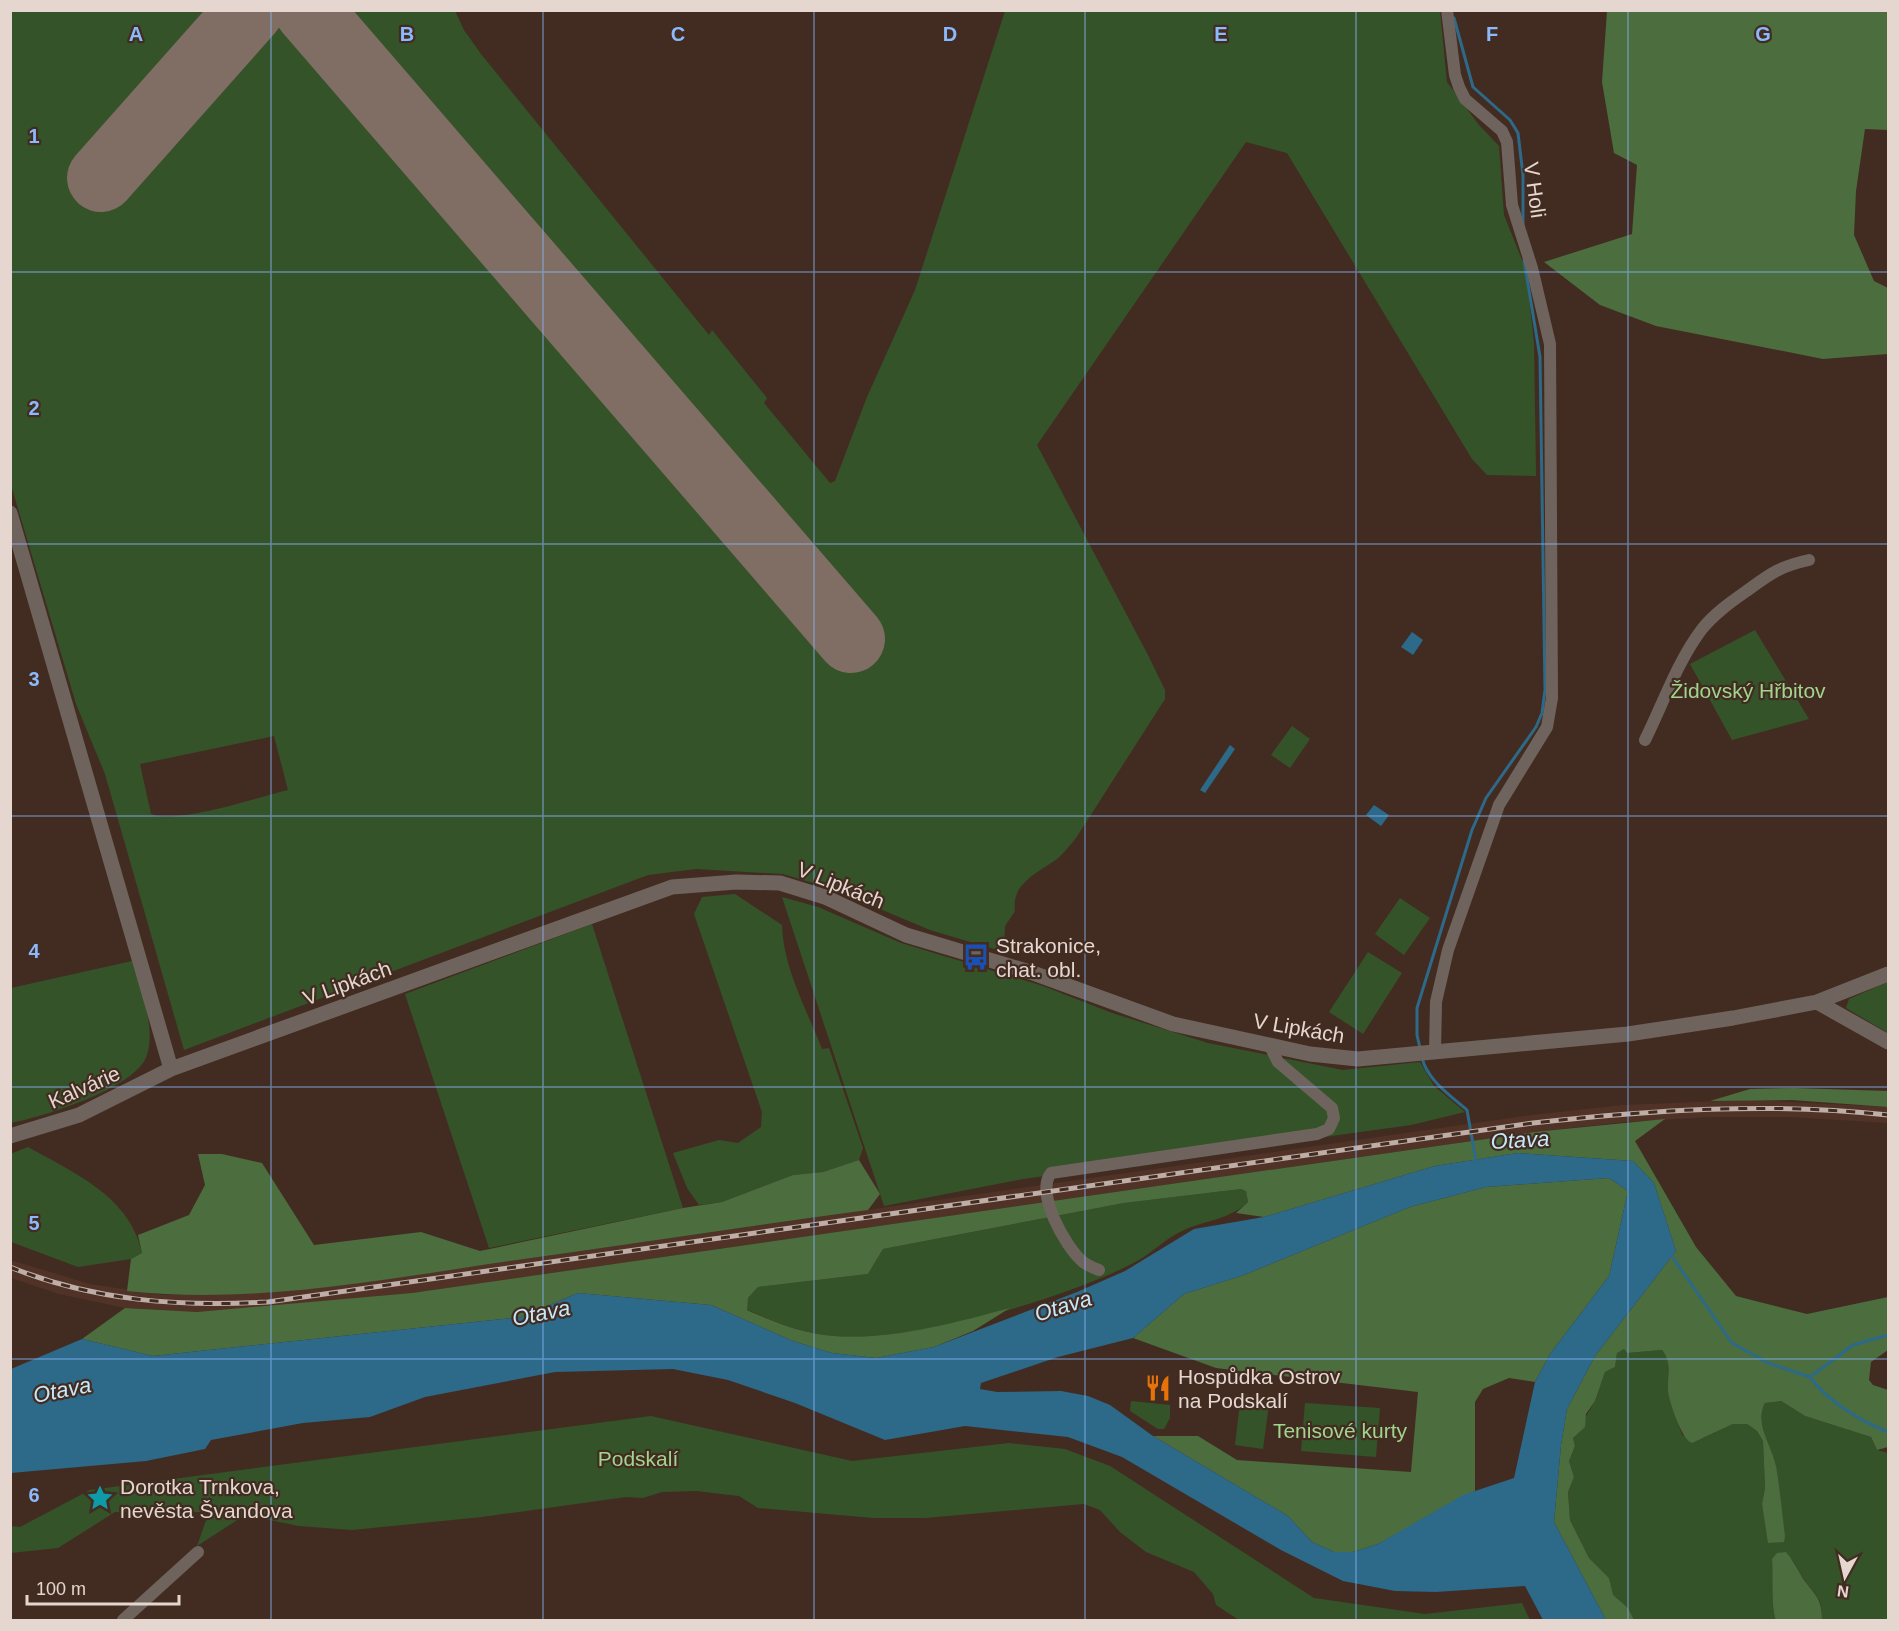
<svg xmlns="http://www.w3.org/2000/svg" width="1899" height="1631" viewBox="0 0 1899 1631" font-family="Arial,sans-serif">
<rect width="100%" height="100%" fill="#422c21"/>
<path fill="#503326" d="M 1748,1100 L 1888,1107 L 1888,1123 L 1791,1117 L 1710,1117 L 1625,1122 L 1534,1132 L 412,1293 L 246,1310 L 197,1312 L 125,1308 L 59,1294 L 11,1278 L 10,1260 L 90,1284 L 163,1295 L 245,1293 L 356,1283 L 1532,1115 L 1623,1105 Z"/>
<path fill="#355329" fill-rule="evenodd" d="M 11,11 L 455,11 L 464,30 L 481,54 L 709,335 L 712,330 L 767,398 L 764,403 L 830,483 L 835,481 L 867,397 L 915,290 L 1005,11 L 1440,11 L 1447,82 L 1479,125 L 1499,146 L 1504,215 L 1526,270 L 1534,343 L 1536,476 L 1487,475 L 1472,459 L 1287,153 L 1246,142 L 1037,445 L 1149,657 L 1165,690 L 1165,699 L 1076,838 C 1070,845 1064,853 1057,859 C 1038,873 1011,883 1015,911 L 1005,926 L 1004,946 L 1001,951 L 930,930 L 830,888 L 783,874 L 696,869 L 648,875 L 184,1050 L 105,774 L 76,704 L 11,485 ZM 274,736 L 288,790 C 259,797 176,825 151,814 L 140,764 Z
M 1755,630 L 1809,719 L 1732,740 L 1690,664 Z
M 1292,726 L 1310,739 L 1290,768 L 1271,755 Z
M 735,894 L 782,925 C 783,968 807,1010 822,1049 L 829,1048 L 863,1148 L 859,1160 L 823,1172 L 793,1175 L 722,1202 L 699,1205 L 687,1188 L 673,1153 L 719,1140 L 738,1143 L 761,1127 L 762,1112 L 694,914 L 702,897 Z
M 782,897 L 818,907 L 901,943 L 1043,986 L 1112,1013 L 1208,1043 L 1343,1070 L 1420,1062 L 1434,1086 L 1465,1112 L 1411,1125 L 1023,1179 L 884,1206 Z
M 1400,898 L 1430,918 L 1404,955 L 1375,934 Z
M 592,924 L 683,1208 L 489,1248 L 405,994 Z
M 1368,952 L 1402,973 L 1363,1034 L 1329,1012 Z
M 132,961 C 140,989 156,1026 147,1055 C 137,1088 42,1117 11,1123 L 11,988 Z
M 1888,982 L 1888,1033 L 1846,1008 L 1849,999 Z
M 28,1147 C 74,1173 130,1196 142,1253 L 131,1259 L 78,1267 L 11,1242 L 10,1154 Z
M 1241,1189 L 1246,1190 L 1248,1202 C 1229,1220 1205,1220 1182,1231 C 1166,1238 1152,1253 1137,1261 C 1067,1299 912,1343 833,1336 C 802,1333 774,1322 746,1309 L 748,1298 L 758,1287 L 868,1274 L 883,1249 L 1124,1203 Z
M 1624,1349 L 1627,1353 L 1662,1350 L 1668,1356 L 1669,1396 L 1682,1435 L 1701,1439 L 1733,1424 L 1747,1424 L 1757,1431 L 1763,1441 L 1765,1488 L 1762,1504 L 1769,1543 C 1770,1524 1779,1477 1775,1462 C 1770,1443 1755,1423 1765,1403 L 1781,1401 L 1805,1416 L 1871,1437 L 1877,1450 L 1888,1453 L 1888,1620 L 1822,1620 C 1822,1595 1816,1597 1803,1578 C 1798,1571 1796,1563 1790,1558 L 1772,1559 C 1773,1574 1771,1610 1776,1620 L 1634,1620 L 1628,1608 L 1612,1595 L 1609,1578 L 1589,1558 L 1570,1520 L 1568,1492 L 1574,1477 L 1569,1461 L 1575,1446 L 1573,1438 L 1595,1401 L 1605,1372 L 1615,1367 L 1617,1352 Z
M 1241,1394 L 1270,1397 L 1263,1449 L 1235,1445 Z
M 1131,1401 L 1170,1405 L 1170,1418 L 1164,1429 L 1158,1429 L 1130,1411 Z
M 1305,1403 L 1380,1408 L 1376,1457 L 1301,1451 Z
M 651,1416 L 852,1461 L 1009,1443 L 1065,1449 L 1110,1466 L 1314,1598 L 1425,1614 L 1522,1603 L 1530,1620 L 1239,1620 L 1216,1605 L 1213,1594 L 1194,1572 L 1146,1552 L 1120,1532 L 1100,1510 L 1084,1504 L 925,1518 L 873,1518 L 758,1508 L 739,1496 L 696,1491 L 662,1492 L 643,1498 L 626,1497 L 482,1517 L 352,1530 L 299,1526 L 245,1515 L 197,1546 L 209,1512 L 115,1512 L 58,1548 L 11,1553 L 11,1526 L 20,1527 L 90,1490 Z"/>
<path fill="#4c6d3e" d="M 1607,11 L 1888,11 L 1888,130 L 1865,129 L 1856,191 L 1854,235 L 1874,281 L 1888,288 L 1888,354 L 1823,359 L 1656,326 L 1600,305 L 1544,262 L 1632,234 L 1637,165 L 1614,153 L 1602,82 Z
M 1794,1088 L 1888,1091 L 1888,1107 L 1792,1100 L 1710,1101 L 1750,1089 Z
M 1665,1119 L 1635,1141 L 1696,1247 L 1736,1296 L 1807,1314 L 1888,1297 L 1888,1350 L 1871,1362 L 1869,1380 L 1873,1385 L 1888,1390 L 1888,1447 L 1877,1450 L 1871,1437 L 1805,1416 L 1781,1401 L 1765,1403 C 1754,1424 1772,1445 1776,1466 C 1780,1489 1782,1513 1785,1536 L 1784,1542 L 1768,1543 L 1762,1504 L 1765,1488 L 1763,1441 L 1757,1431 L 1747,1424 L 1733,1424 L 1692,1443 C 1682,1440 1672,1408 1669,1397 C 1665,1381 1674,1363 1662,1350 L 1627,1353 L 1624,1349 L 1617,1353 L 1615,1367 L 1605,1372 L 1595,1401 L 1586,1414 L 1585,1427 L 1573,1438 L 1575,1446 L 1569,1461 L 1574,1477 L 1568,1492 L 1570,1520 L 1589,1558 L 1609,1578 L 1613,1595 L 1628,1608 L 1634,1620 L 1606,1620 L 1554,1522 L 1561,1445 L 1567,1409 L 1595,1356 L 1676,1251 L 1654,1183 L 1633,1161 L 1518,1153 L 1435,1166 L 1264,1217 L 1236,1213 L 1248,1202 L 1246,1191 L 1241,1189 L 1124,1203 L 883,1249 L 868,1274 L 758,1287 L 748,1298 L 747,1310 C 774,1322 803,1334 834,1336 C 893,1340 954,1323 1010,1308 L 973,1331 L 934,1347 L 876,1358 L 832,1353 L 793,1341 L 711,1305 L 578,1293 L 521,1317 L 153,1356 L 82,1339 L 125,1308 L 197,1312 L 412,1293 L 1534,1132 Z
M 198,1154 L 222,1154 L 262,1163 L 314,1245 L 421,1232 L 480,1251 L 683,1208 L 722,1202 L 793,1175 L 823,1172 L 859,1160 L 880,1194 L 868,1210 C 742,1227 616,1246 489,1264 C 371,1282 247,1304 127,1291 L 131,1259 L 142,1253 L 138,1235 L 189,1215 L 205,1185 Z
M 1609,1178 L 1628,1191 L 1609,1276 L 1550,1354 L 1535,1382 L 1509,1378 L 1483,1389 L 1475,1402 L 1475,1491 L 1378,1544 L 1353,1552 L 1334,1552 L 1312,1542 L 1288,1516 L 1153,1436 L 1198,1436 L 1237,1460 L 1411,1472 L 1418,1392 L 1216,1368 L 1133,1338 L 1184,1294 L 1244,1275 L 1410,1207 L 1486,1187 Z
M 1786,1552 C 1792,1559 1797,1568 1802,1577 C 1814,1595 1822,1596 1822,1620 L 1776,1620 C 1771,1610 1773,1574 1772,1559 L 1777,1553 Z"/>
<path fill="#2d6989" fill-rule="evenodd" d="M 1412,632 L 1423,640 L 1413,655 L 1401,647 Z
M 1230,745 L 1235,749 L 1205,793 L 1200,790 Z
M 1374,805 L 1389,815 L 1381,826 L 1366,815 Z
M 1518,1153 L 1633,1161 L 1654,1183 L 1676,1251 L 1595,1356 L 1567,1409 L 1561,1445 L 1554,1522 L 1606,1620 L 1543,1620 L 1525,1586 L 1436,1592 L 1395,1591 L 1343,1581 L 1281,1550 L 1122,1457 L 1068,1437 L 965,1426 L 885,1440 L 795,1403 L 728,1380 L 673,1369 L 555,1372 L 425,1397 L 370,1417 L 303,1423 L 211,1440 L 205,1449 L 146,1461 L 11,1473 L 11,1369 L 82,1339 L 153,1356 L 521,1317 L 578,1293 L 711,1305 L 793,1341 L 832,1353 L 876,1358 L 934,1347 L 1077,1292 L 1125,1271 L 1194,1229 L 1264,1217 L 1435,1166 ZM 1609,1178 L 1628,1191 L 1609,1276 L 1550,1354 L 1535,1382 L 1514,1478 L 1463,1495 L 1378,1544 L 1353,1552 L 1334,1552 L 1312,1542 L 1288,1516 L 1153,1436 L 1110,1405 L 1088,1396 L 1061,1391 L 997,1392 L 980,1389 L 981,1383 L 1058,1357 L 1133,1338 L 1184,1294 L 1244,1275 L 1410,1207 L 1486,1187 Z"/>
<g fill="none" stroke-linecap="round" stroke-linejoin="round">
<path stroke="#2d6989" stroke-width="3" d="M 1454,18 L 1473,87 L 1510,120 L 1518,133 L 1523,175 L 1523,224
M 1420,1048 L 1417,1035 L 1417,1008 L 1472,830 L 1486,798 L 1536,727 L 1542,713 L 1545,690 L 1540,357 L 1524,260
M 1422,1058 C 1428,1081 1450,1095 1467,1110 L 1476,1161
M 1671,1255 L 1732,1343 L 1768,1363 L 1810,1377 L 1853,1345 L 1888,1335
M 1810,1377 C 1828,1402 1861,1421 1888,1432"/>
<path stroke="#806d64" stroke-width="68" d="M 308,10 L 851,639
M 101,178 L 250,10"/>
<path stroke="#6f645d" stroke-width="12" d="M 1645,740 C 1663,704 1677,662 1702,629 C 1715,613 1731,602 1748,590 C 1771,573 1781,566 1809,560
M 1435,1052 L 1436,1002 L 1448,950 L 1499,805 L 1547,727 L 1552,698 L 1550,344 L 1532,268 L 1512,205 L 1507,142 L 1502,131 L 1465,99 L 1459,87 L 1455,75 L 1447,10
M 1099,1270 C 1094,1268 1086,1265 1082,1261 C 1065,1246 1035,1193 1051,1173 L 1317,1134 L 1329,1129 L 1334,1118 L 1332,1108 L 1278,1062 L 1270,1046
M 123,1620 L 198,1552"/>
<path stroke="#6f645d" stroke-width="15" d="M 10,513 L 171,1069
M 1817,1002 L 1888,1042
M 10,1136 L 79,1115 L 171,1069 L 672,887 L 736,882 L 780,883 L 825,897 L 906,935 L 1033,973 L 1173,1024 L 1310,1054 L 1358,1059 L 1628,1034 L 1733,1018 L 1817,1002 L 1888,974"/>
<g stroke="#beaea7" stroke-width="5">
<path id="rail" d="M 10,1267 C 94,1301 179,1307 268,1302 L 1533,1123 C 1651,1110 1770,1102 1888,1115"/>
</g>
<use href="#rail" stroke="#422c21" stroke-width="3" stroke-dasharray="9" stroke-linecap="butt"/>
</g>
<path fill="none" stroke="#8bb9fc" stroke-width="1.5" stroke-opacity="0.55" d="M 271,10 L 271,1620M 543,10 L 543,1620M 814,10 L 814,1620M 1085,10 L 1085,1620M 1356,10 L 1356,1620M 1628,10 L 1628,1620M 10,272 L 1888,272M 10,544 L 1888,544M 10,816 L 1888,816M 10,1087 L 1888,1087M 10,1359 L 1888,1359"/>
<defs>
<g id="bus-bare" transform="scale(2.07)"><path d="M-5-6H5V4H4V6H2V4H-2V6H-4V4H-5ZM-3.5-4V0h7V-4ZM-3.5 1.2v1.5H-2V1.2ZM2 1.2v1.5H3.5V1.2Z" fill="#1a4fb4" stroke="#422c21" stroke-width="2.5" paint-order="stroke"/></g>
<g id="restaurant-bare" transform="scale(2.07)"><path d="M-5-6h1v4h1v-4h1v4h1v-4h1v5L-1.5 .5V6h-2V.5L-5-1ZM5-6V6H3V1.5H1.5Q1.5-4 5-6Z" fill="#e8710a" stroke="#422c21" stroke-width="2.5" paint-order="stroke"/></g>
<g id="sight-bare" transform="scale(2.07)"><path d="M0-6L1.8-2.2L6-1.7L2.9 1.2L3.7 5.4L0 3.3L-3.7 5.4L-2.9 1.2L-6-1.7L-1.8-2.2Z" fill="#0f9aa8" stroke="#422c21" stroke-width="2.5" paint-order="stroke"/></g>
</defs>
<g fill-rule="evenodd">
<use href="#bus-bare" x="976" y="957"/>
<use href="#restaurant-bare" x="1158" y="1388"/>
<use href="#sight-bare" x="100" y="1498"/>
</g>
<g text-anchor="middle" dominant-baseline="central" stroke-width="4.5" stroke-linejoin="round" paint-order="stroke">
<g font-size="21" fill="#e5d6d0" stroke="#422c21">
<text transform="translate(1535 190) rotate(82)">V Holi</text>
<text transform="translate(841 885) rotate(22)">V Lipkách</text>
<text transform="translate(347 983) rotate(-20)">V Lipkách</text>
<text transform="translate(1299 1028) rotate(10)">V Lipkách</text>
<text transform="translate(84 1087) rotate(-24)">Kalvárie</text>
</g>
<g font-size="21" fill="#a1d48d" stroke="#422c21">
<text x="1748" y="690">Židovský Hřbitov</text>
<text x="1340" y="1430">Tenisové kurty</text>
<text x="638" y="1458">Podskalí</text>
</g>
<g font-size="21" fill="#e5d6d0" stroke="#422c21" text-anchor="start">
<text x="996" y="945">Strakonice,<tspan x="996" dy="24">chat. obl.</tspan></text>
<text x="1178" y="1376">Hospůdka Ostrov<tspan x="1178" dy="24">na Podskalí</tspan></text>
<text x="120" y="1486">Dorotka Trnkova,<tspan x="120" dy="24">nevěsta Švandova</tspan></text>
</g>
<g font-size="22" font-style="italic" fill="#c7e7fb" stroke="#422c21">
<text transform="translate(1520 1140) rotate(-3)">Otava</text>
<text transform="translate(1063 1306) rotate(-17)">Otava</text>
<text transform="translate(541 1313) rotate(-11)">Otava</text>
<text transform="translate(62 1390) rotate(-11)">Otava</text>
</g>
</g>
<g font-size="20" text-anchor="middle" font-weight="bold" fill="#8bb9fc" stroke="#422c21" stroke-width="4.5" stroke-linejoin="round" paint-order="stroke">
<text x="136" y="41">A</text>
<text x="407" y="41">B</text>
<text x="678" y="41">C</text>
<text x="950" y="41">D</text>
<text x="1221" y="41">E</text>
<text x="1492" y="41">F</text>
<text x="1763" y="41">G</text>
<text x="34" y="143">1</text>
<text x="34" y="415">2</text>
<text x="34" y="686">3</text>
<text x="34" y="958">4</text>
<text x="34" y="1230">5</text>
<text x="34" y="1502">6</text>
</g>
<rect width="1899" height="1631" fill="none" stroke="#e5d6d0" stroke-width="24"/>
<g transform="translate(1845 1577) rotate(188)" stroke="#422c21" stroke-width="4.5" paint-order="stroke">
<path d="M0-4.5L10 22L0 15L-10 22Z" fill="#e5d6d0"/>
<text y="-9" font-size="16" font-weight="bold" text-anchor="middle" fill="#e5d6d0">N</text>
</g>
<path d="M27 1595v9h152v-9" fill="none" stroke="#e5d6d0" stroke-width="3"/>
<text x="36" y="1595" font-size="18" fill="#e5d6d0" stroke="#422c21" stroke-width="4.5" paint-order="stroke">100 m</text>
</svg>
